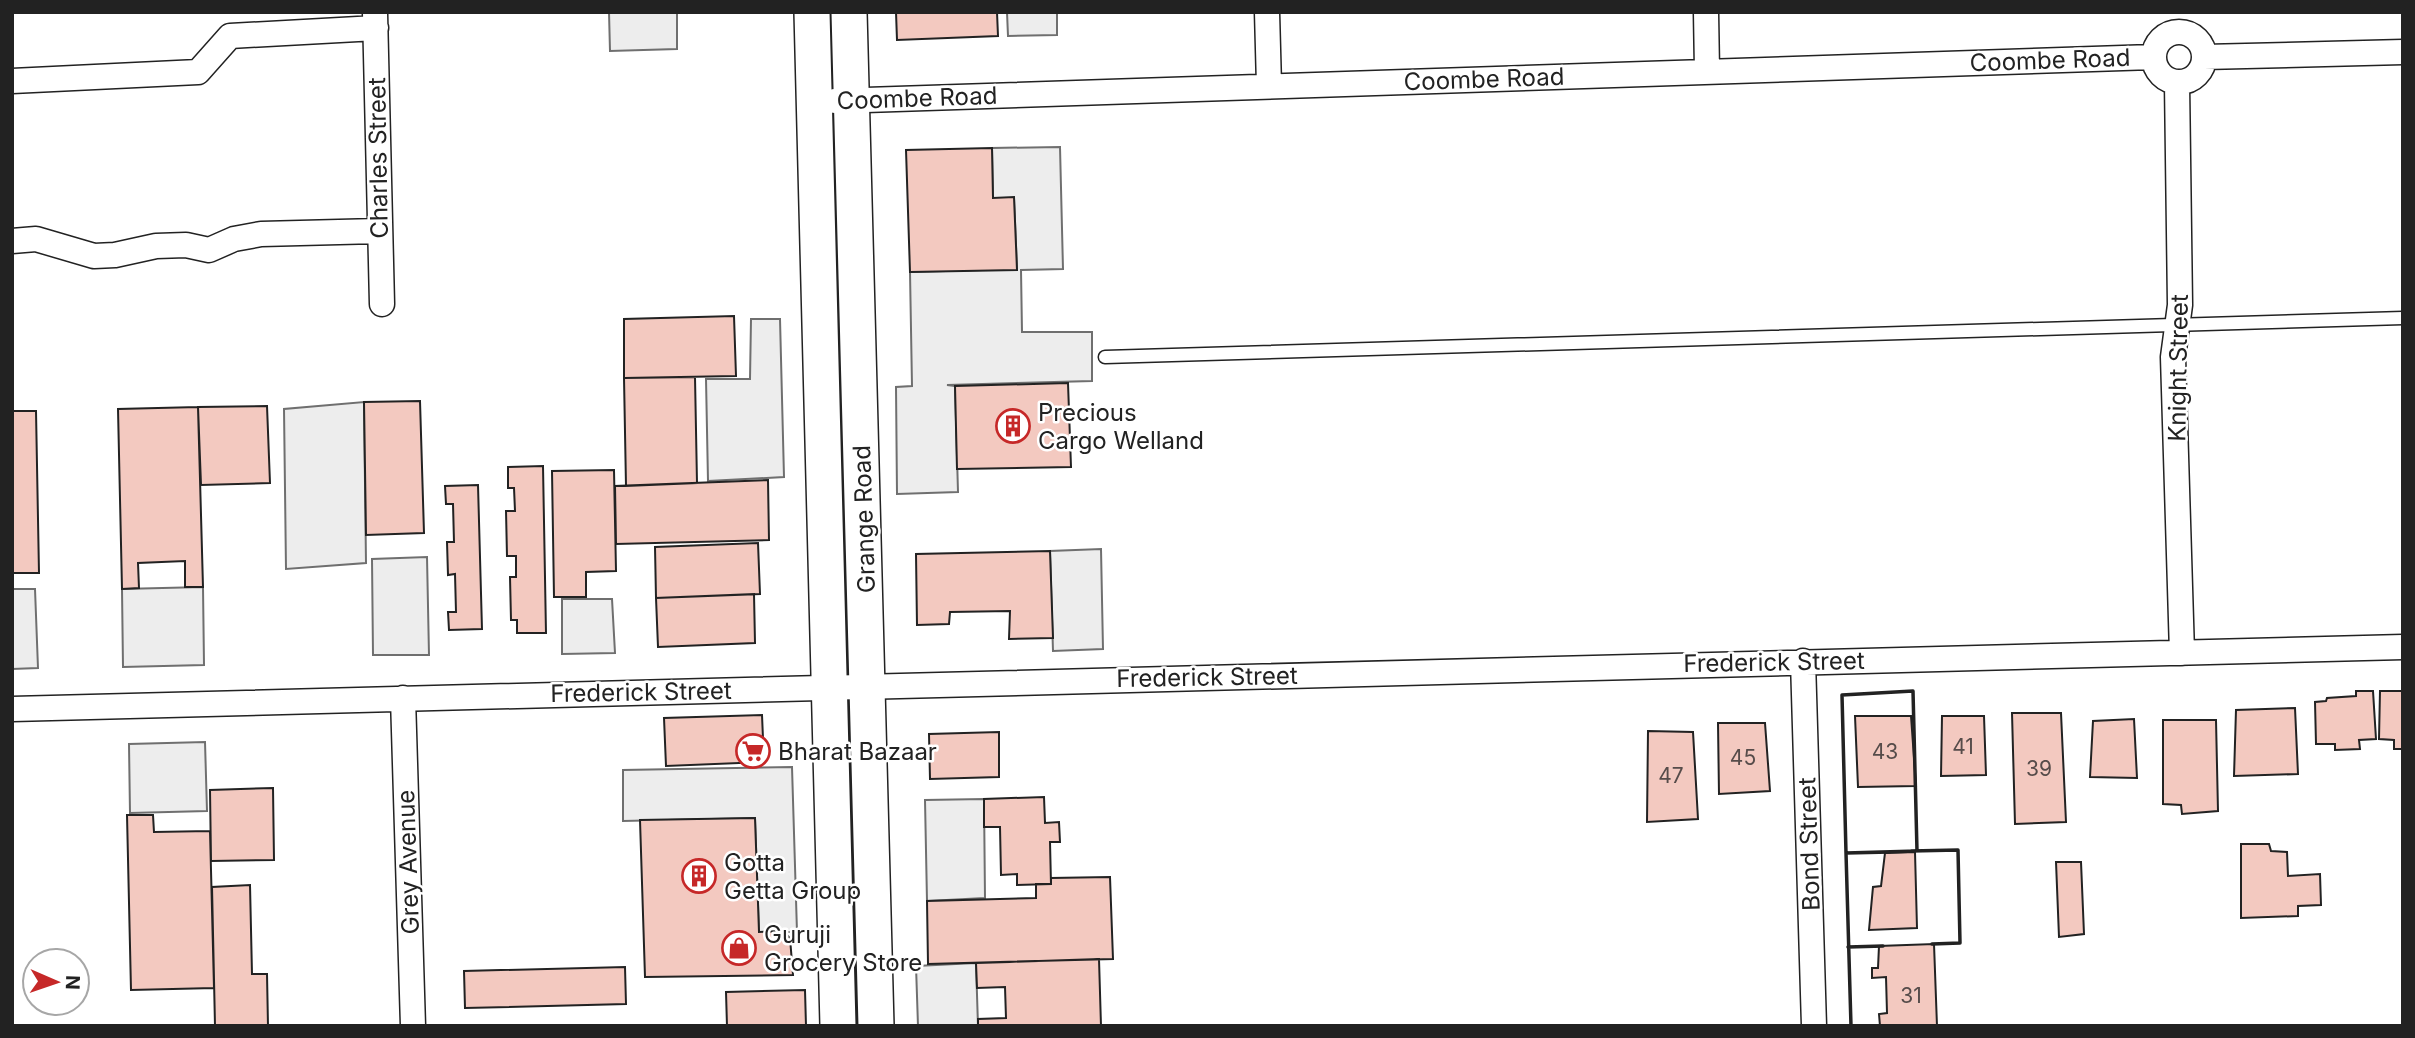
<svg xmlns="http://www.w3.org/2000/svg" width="2415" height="1038" viewBox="0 0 2415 1038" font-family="Inter,sans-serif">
<rect width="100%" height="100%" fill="#fff"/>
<path fill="#ededed" stroke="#6f6f6f" stroke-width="2" d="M 609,12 L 677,12 L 677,49 L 610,51 Z
M 1007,12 L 1057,12 L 1057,35 L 1008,36 Z
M 1060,147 L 1063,269 L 1021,270 L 1022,332 L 1092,332 L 1092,381 L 947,385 L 955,386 L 958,492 L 897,494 L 896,387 L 912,386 L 910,272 L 1017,269 L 1014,198 L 993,198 L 992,148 Z
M 751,319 L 780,319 L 784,477 L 708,481 L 706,379 L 750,379 Z
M 364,402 L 366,563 L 286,569 L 284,409 Z
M 1101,549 L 1103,649 L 1053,651 L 1050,551 Z
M 427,557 L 429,655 L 373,655 L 372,559 Z
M 203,587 L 204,665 L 123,667 L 122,589 Z
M 12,589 L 35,589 L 38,668 L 12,669 Z
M 562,599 L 612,599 L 615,653 L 562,654 Z
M 205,742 L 207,811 L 130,813 L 129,744 Z
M 792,767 L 797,932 L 759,932 L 755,818 L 623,821 L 623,770 Z
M 984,799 L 985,898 L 927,901 L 925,800 Z
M 976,963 L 978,1026 L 918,1026 L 916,966 Z"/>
<path fill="#f3c9c0" stroke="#222" stroke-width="2" d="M 896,12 L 997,12 L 998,36 L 897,40 Z
M 992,148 L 993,198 L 1014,197 L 1017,270 L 910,272 L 906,150 Z
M 734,316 L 736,376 L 624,378 L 624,319 Z
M 695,377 L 697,483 L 626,486 L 624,378 Z
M 1068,383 L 1071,467 L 957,469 L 955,386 Z
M 420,401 L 424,533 L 366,535 L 364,402 Z
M 267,406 L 270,483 L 201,485 L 198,407 Z
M 198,407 L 203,587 L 185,587 L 185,561 L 138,563 L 139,588 L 122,589 L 118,409 Z
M 12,411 L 36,411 L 39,573 L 12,573 Z
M 543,466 L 546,633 L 517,633 L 517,620 L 511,620 L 510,577 L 516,577 L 516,556 L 507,556 L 506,511 L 515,511 L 514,488 L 508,488 L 508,467 Z
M 614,470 L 616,571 L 586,572 L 586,597 L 554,597 L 552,471 Z
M 768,480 L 769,540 L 616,544 L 615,486 Z
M 478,485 L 482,629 L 449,630 L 448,612 L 456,612 L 455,574 L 448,575 L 447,542 L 454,542 L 453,504 L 446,504 L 445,486 Z
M 758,543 L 760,594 L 656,598 L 655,547 Z
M 1050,551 L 1053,638 L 1009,639 L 1010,611 L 950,612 L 949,624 L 917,625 L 916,554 Z
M 754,594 L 755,643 L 658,647 L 656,598 Z
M 2356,691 L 2373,691 L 2376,739 L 2359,740 L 2360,749 L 2335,750 L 2335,744 L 2316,744 L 2315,702 L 2326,701 L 2327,698 L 2356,696 Z
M 2380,691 L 2403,691 L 2403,749 L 2394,749 L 2394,740 L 2379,739 Z
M 2295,708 L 2298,774 L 2234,776 L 2236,710 Z
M 2012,713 L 2061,713 L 2066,822 L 2015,824 Z
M 762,715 L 764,762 L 666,766 L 664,718 Z
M 1855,716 L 1911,716 L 1916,786 L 1858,787 Z
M 1942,716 L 1984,716 L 1986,775 L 1941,776 Z
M 2134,719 L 2137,778 L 2090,777 L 2093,721 Z
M 2163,720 L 2216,720 L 2218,811 L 2182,814 L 2181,805 L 2163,804 Z
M 1718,723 L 1765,723 L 1770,791 L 1719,794 Z
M 1648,731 L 1693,732 L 1698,819 L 1647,822 Z
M 999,732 L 999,777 L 930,779 L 929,734 Z
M 273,788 L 274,860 L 211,861 L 210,790 Z
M 1044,797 L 1045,823 L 1059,822 L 1060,842 L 1050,842 L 1051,884 L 1017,885 L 1017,874 L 1001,875 L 1000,827 L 984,827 L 984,799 Z
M 127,815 L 153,815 L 154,832 L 210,831 L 214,988 L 131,990 Z
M 755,818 L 759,932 L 783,931 L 790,938 L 793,975 L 645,977 L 640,820 Z
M 2241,844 L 2269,844 L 2271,851 L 2287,852 L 2288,876 L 2320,874 L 2321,905 L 2298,906 L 2298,916 L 2241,918 Z
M 1915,852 L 1917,928 L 1869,930 L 1873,887 L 1881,886 L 1885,853 Z
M 2056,862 L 2081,862 L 2084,934 L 2059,937 Z
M 1110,877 L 1113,959 L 928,964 L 927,901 L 1036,898 L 1036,884 L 1051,884 L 1051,878 Z
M 250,885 L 252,974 L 267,974 L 268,1026 L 215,1026 L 212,887 Z
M 1934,944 L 1937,1026 L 1880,1026 L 1879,1014 L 1887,1013 L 1886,977 L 1872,978 L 1872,968 L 1878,968 L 1879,946 Z
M 1099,959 L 1101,1026 L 978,1026 L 978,1019 L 1006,1018 L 1005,987 L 977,988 L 976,963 Z
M 625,967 L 626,1004 L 465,1008 L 464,971 Z
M 805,990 L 806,1026 L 727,1026 L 726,992 Z"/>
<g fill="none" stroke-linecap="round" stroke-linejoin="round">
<g stroke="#222" stroke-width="15">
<path id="service" d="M 1105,357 L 2403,318"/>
</g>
<g stroke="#222" stroke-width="27">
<path id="minor" d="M 1267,12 L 1269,86
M 1706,12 L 1707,71
M 375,13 L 382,304
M2154 57a25 25 0 1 1 50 0a25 25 0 1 1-50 0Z
M 2204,57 L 2403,52
M 12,81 L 198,72 L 230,36 L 376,28
M 2177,83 L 2180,305 L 2173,357 L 2182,653
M 835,101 L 2153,57
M 12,241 L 36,239 L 94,256 L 115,255 L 156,246 L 186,245 L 209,250 L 234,239 L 261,234 L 378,231
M 1803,661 L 1814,1026
M 403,698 L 413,1026
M 12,709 L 2403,647"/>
</g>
<g stroke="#222" stroke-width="38">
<path id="secondary" d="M 812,12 L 838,1026
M 849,12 L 876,1026"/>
</g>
<use href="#service" stroke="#fff" stroke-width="12"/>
<use href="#minor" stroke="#fff" stroke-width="24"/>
<use href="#secondary" stroke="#fff" stroke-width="35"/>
<path stroke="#222" stroke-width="3.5" d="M 1913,691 L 1917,851 L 1846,853 L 1842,695 Z
M 1911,851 L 1958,850 L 1960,943 L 1932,944
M 1848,947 L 1883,946
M 1851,1026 L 1846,853 L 1890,852"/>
</g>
<defs>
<g id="building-ring" transform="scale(1.75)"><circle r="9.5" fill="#fff" stroke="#c62828" stroke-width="1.5"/><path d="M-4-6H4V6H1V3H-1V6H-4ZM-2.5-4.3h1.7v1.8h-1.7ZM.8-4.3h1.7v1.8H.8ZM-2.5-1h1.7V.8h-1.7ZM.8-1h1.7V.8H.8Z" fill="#c62828"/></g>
<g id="supermarket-ring" transform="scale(1.75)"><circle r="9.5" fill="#fff" stroke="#c62828" stroke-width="1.5"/><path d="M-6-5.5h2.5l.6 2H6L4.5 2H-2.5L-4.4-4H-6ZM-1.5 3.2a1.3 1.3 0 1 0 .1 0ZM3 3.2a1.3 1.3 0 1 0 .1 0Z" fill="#c62828"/></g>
<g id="shop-ring" transform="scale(1.75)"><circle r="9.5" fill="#fff" stroke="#c62828" stroke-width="1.5"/><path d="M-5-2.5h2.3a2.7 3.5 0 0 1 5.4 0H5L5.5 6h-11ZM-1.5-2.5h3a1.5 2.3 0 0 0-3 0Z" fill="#c62828"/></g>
</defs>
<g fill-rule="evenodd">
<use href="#building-ring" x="1013" y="426"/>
<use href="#supermarket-ring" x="753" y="751"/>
<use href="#building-ring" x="699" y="876"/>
<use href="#shop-ring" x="739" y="948"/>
</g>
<g text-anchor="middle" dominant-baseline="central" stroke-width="5" stroke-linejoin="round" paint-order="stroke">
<g font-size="21" fill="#564c4a">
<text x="1963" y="746">41</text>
<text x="1885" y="751">43</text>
<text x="1743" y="757">45</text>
<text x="2039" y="768">39</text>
<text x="1671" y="775">47</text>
<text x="1911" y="995">31</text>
</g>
<g font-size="24" fill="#222" stroke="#fff">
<text transform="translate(2050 60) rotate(-2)">Coombe Road</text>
<text transform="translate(1484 79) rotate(-2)">Coombe Road</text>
<text transform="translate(917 98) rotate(-2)">Coombe Road</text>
<text transform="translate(378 158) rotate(-91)">Charles Street</text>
<text transform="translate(2178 368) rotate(-89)">Knight Street</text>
<text transform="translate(864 519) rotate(-92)">Grange Road</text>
<text transform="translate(1774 662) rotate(-1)">Frederick Street</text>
<text transform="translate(1207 677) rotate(-1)">Frederick Street</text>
<text transform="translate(641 692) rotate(-1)">Frederick Street</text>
<text transform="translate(1809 844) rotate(-92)">Bond Street</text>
<text transform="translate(408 862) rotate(-92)">Grey Avenue</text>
</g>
<g font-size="24" fill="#222" stroke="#fff" text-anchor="start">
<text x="1038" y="412">Precious<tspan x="1038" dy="28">Cargo Welland</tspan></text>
<text x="778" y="751">Bharat Bazaar</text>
<text x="724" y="862">Gotta<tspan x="724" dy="28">Getta Group</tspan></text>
<text x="764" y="934">Guruji<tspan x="764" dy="28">Grocery Store</tspan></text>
</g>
</g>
<rect width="2415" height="1038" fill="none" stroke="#222222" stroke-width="28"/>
<g transform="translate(56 982) rotate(92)"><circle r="33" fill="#ffffff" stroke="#a7a7a7" stroke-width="2"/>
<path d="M0-5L12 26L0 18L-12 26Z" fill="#c62828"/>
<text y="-10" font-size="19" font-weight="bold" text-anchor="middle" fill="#222222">N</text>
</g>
</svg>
